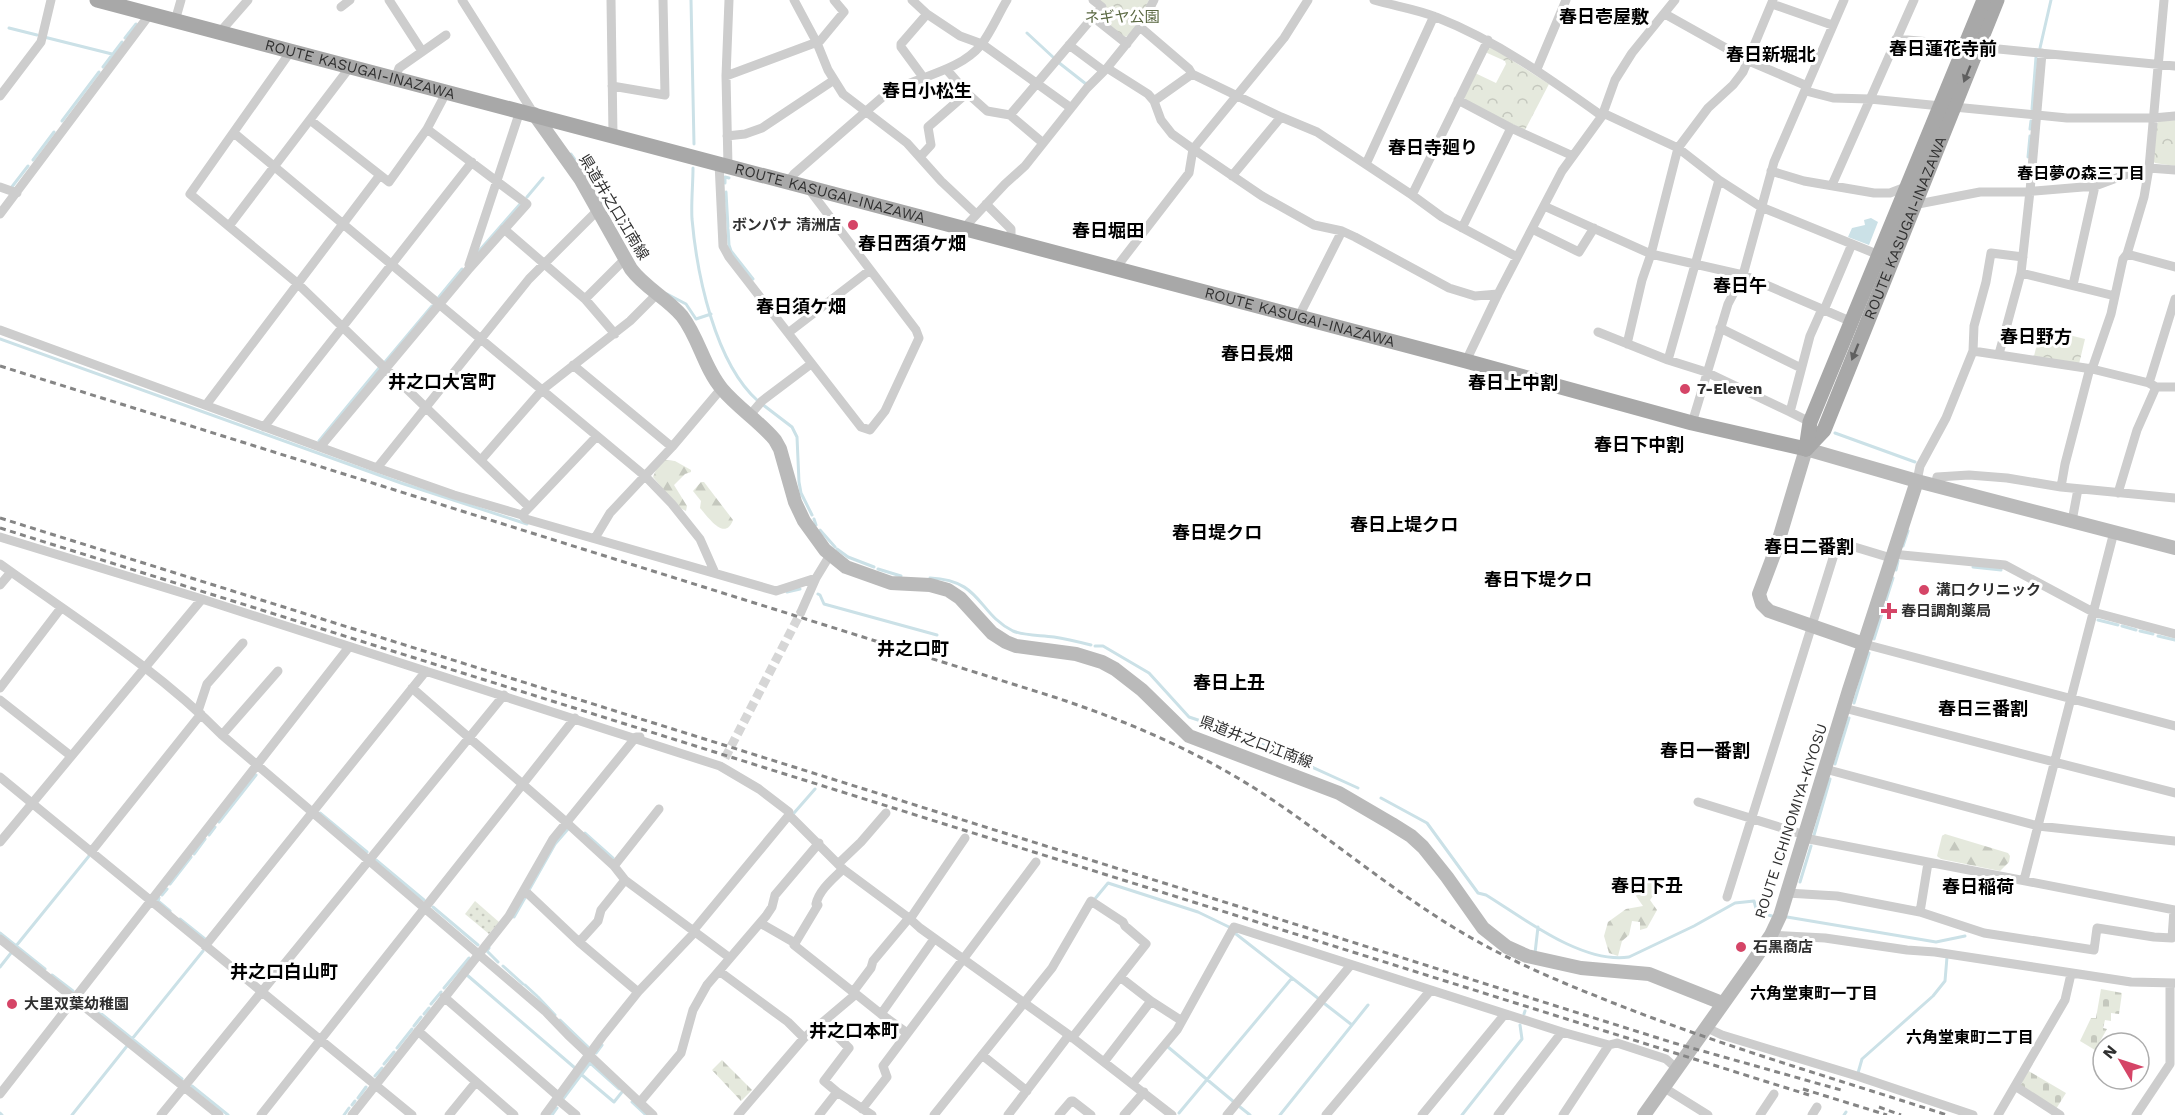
<svg xmlns="http://www.w3.org/2000/svg" width="2175" height="1115" viewBox="0 0 2175 1115" font-family="'Work Sans','Noto Sans JP',sans-serif">
<defs>
<pattern id="grass-dots" width="8" height="8" patternUnits="userSpaceOnUse" patternTransform="scale(1.5)"><rect width="8" height="8" fill="#e5e9dd"/><path d="M2 2h.1M6 6h.1" fill="none" stroke="#c5c8be" stroke-width="1.8" stroke-linecap="round"/></pattern>
<pattern id="forest-firs" width="22" height="20" patternUnits="userSpaceOnUse" patternTransform="scale(1.5)"><rect width="22" height="20" fill="#e5e9dd"/><path d="M5 1l3.5 6h-7zM16 11l3.5 6h-7z" fill="#c5c8be"/></pattern>
<pattern id="cemetery-stones" width="16" height="16" patternUnits="userSpaceOnUse" patternTransform="scale(1.5)"><rect width="16" height="16" fill="#e5e9dd"/><path d="M2 7V4a2 2 0 0 1 4 0v3zM10 15v-3a2 2 0 0 1 4 0v3z" fill="#c5c8be"/></pattern>
<pattern id="park-crowns" width="20" height="18" patternUnits="userSpaceOnUse" patternTransform="scale(1.5)"><rect width="20" height="18" fill="#e5e9dd"/><path d="M2 6a3 3 0 1 1 6 0M12 15a3 3 0 1 1 6 0" fill="none" stroke="#c5c8be"/></pattern>
</defs>
<rect width="100%" height="100%" fill="#fff"/>
<path fill="url(#grass-dots)" d="M 475,901 L 499,922 L 489,934 L 465,914 Z"/>
<path fill="url(#forest-firs)" d="M 665,460 L 675,461 L 691,470 L 691,472 L 685,474 L 674,485 L 687,506 L 686,511 L 678,507 L 653,477 L 656,470 Z
M 701,482 L 704,482 L 733,520 C 725,542 708,517 700,508 L 701,501 L 693,491 Z
M 1945,834 L 2008,853 L 2010,856 L 2009,862 L 2000,871 L 1941,859 L 1937,856 L 1942,836 Z
M 1648,879 L 1654,879 L 1661,885 L 1650,900 L 1657,910 L 1647,928 L 1640,930 L 1640,922 L 1632,921 L 1629,935 L 1622,941 L 1618,956 L 1609,953 L 1604,936 L 1608,922 L 1626,909 L 1643,906 L 1636,896 L 1641,889 L 1643,881 Z"/>
<path fill="url(#cemetery-stones)" d="M 2101,989 L 2122,993 L 2119,1014 L 2111,1013 L 2111,1021 L 2105,1020 L 2103,1028 L 2107,1029 L 2095,1050 L 2080,1041 L 2091,1018 L 2096,1018 Z
M 722,1060 L 752,1090 L 741,1101 L 712,1070 Z
M 2027,1070 L 2066,1093 L 2056,1109 L 2020,1087 Z"/>
<path fill="url(#park-crowns)" d="M 1100,0 L 1149,0 C 1143,12 1136,33 1123,38 L 1099,16 Z
M 1488,47 L 1491,47 L 1549,84 L 1525,130 L 1465,102 L 1464,96 L 1475,73 L 1496,83 L 1506,64 L 1505,61 L 1485,52 Z
M 2175,120 L 2175,166 L 2155,163 L 2152,160 L 2156,125 L 2159,121 Z
M 2041,328 L 2085,339 L 2079,364 L 2034,356 Z"/>
<path fill="#cbe1e7" d="M 1871,218 L 1878,222 L 1869,245 L 1848,237 L 1852,228 L 1865,225 L 1864,220 Z"/>
<g fill="none" stroke-linecap="round" stroke-linejoin="round">
<path stroke="#cbe1e7" stroke-width="3" d="M 691,0 L 694,144
M 9,28 L 37,35
M 1027,33 L 1054,58
M 44,37 L 112,54
M 125,38 L 136,24
M 2040,48 L 2051,0
M 1058,62 L 1086,84 L 1087,83
M 103,67 L 122,42
M 2032,109 L 2036,57
M 62,121 L 99,72
M 2030,129 L 2031,121
M 571,154 L 576,161
M 2028,157 L 2030,136
M 33,160 L 54,132
M 579,165 L 594,186
M 693,168 C 693,185 691,202 692,219 C 697,275 715,363 758,401
M 725,183 L 725,177 L 729,178
M 11,188 L 28,166
M 597,192 L 603,203
M 726,192 L 729,245 L 731,251 L 753,279
M 527,197 L 543,178
M 479,251 L 521,203
M 667,294 L 686,304 L 696,319 L 711,314
M 439,297 L 462,269
M 0,339 L 401,483 L 527,524
M 385,362 L 432,306
M 762,404 L 792,427 L 797,437 L 799,482 L 801,493 L 812,515
M 1835,433 L 1915,462
M 319,441 L 379,368
M 814,519 L 816,525
M 820,530 L 835,547
M 1903,546 L 1908,531
M 837,549 L 848,557 L 874,567
M 1973,567 L 2001,570
M 878,569 L 901,576
M 1896,570 L 1898,561
M 930,578 C 982,580 977,613 1013,631 C 1025,636 1041,635 1054,637 C 1067,639 1079,642 1091,645
M 787,592 L 800,589
M 818,594 L 820,595 L 824,604 L 937,635
M 1886,600 L 1893,578
M 2098,620 L 2118,625
M 2122,626 L 2136,630
M 2140,631 L 2153,634
M 2158,636 L 2175,640
M 1874,639 L 1884,607
M 1095,646 L 1103,646 L 1149,673 L 1189,717 L 1237,733 L 1358,788
M 1854,703 L 1869,653
M 1835,764 L 1849,718
M 1381,798 L 1427,823 L 1478,893 L 1486,895 C 1525,919 1582,964 1629,957 L 1694,926 L 1735,903 L 1754,901 L 1757,912 L 1772,916
M 320,813 L 367,852
M 794,813 L 815,789
M 219,822 L 256,775
M 585,833 L 613,858
M 209,835 L 215,827
M 1814,835 L 1830,779
M 194,854 L 205,839
M 376,860 L 424,900
M 1800,882 L 1811,846
M 170,884 L 191,857
M 529,890 L 555,844 L 568,829
M 162,895 L 167,889
M 159,898 L 158,901 L 170,911
M 1094,900 L 1108,883 L 1198,912 L 1229,927
M 433,907 L 478,945
M 514,917 L 526,896
M 1787,917 L 1936,942 L 1965,936
M 180,919 L 205,939
M 0,933 L 45,969
M 1236,934 L 1319,999
M 16,946 L 89,856
M 489,948 L 487,951 L 498,962
M 1535,953 L 1538,927
M 503,966 L 523,984
M 0,967 L 11,953
M 52,975 L 73,991
M 467,975 L 575,1068
M 525,985 L 537,996
M 444,988 L 469,958
M 538,997 L 555,1015
M 83,999 L 182,1079
M 431,1004 L 441,992
M 1325,1004 L 1352,1025
M 424,1014 L 429,1008
M 1524,1014 L 1525,1011
M 560,1020 L 588,1047
M 414,1026 L 421,1017
M 132,1039 L 203,951
M 1168,1047 L 1234,1102
M 397,1048 L 412,1029
M 596,1053 L 602,1045
M 384,1064 L 394,1052
M 1858,1073 L 1862,1059 L 1933,996 L 1945,981 L 1947,957
M 582,1075 L 614,1102 L 622,1092
M 375,1076 L 382,1068
M 192,1086 L 228,1115
M 358,1098 L 366,1087
M 563,1099 L 590,1063 L 619,1089
M 632,1102 L 646,1115
M 352,1105 L 355,1101
M 1240,1107 L 1250,1115
M 0,1113 L 2,1115
M 1179,1113 L 1292,978
M 72,1115 L 127,1046
M 344,1115 L 349,1108
M 552,1115 L 557,1108
M 1280,1115 L 1368,1005
M 1462,1115 L 1522,1039 L 1520,1025
M 1844,1115 L 1846,1112"/>
<path stroke="#d6d6d6" stroke-width="9" stroke-dasharray="9 4.5" stroke-linecap="butt" d="M 725,758 L 801,612"/>
<path stroke="#cdcdcd" stroke-width="9" d="M 389,0 L 422,51
M 462,0 L 534,114
M 611,0 L 613,135
M 794,0 L 817,43 L 828,70 L 843,94 L 907,143 L 941,181 L 976,214
M 912,0 L 927,14 L 960,36 L 982,44 L 1071,108
M 1093,0 L 1102,7 L 1093,17 L 1127,44
M 1374,0 C 1394,6 1416,9 1436,17 C 1497,41 1549,78 1602,116
M 1772,4 L 1832,25
M 341,7 L 350,0
M 1665,14 L 1749,61 L 1807,86
M 175,21 L 181,0
M 1140,27 L 1189,69 L 1192,74 L 1281,117 L 1317,132 L 1412,195 L 1488,40
M 220,32 L 248,0
M 1896,39 L 1965,45
M 1069,45 L 1104,71
M 1978,47 L 2175,66
M 291,51 L 190,194 L 297,283 L 529,507
M 1107,68 L 1140,27 L 1154,0
M 1537,69 L 1566,0
M 947,70 L 967,93 L 987,111 L 1010,115 L 1043,143
M 726,76 L 820,41 L 844,12 L 834,0
M 923,77 L 901,47 L 901,44 L 927,14
M 395,79 L 399,68 L 446,35
M 612,86 L 665,95 L 663,0
M 1806,91 L 1833,98 L 1870,99 L 1941,106
M 0,96 L 41,42 L 51,0
M 1458,100 L 1511,128 L 1573,156
M 1154,101 L 1192,74
M 1954,107 L 2067,118 L 2153,118 L 2175,116
M 1603,113 L 1678,148 L 1719,180 L 1761,207 L 1879,255
M 1010,115 L 1093,17
M 310,120 L 380,175
M 234,133 L 645,476 L 672,504 L 700,539 L 715,573
M 727,136 L 745,134 L 762,128 L 834,80
M 920,157 L 931,145 L 928,127 L 967,93
M 719,163 L 723,246 L 729,257 L 861,427 L 870,430 L 885,411 L 919,338 L 916,330 L 808,188
M 1366,164 L 1434,16
M 728,166 L 726,76 L 729,0
M 1771,171 L 1804,181 L 1874,193 L 1890,193 L 1903,188 L 1907,189
M 1232,176 L 1281,117
M 788,182 L 794,174 L 886,94 C 915,77 959,72 981,45 C 991,32 998,15 1007,0
M 1832,185 L 1914,0
M 0,187 L 17,193
M 1412,195 L 1442,217 L 1517,257
M 986,204 L 1011,229 L 1011,241
M 1913,205 L 1980,192 L 2023,192 L 2095,186 L 2138,170 L 2149,168 L 2175,170
M 1544,206 L 1651,254 L 1743,275 L 1852,322
M 0,214 L 150,14
M 229,226 L 350,67
M 1462,228 L 1511,128
M 504,229 L 585,299 L 615,334
M 963,229 L 1005,184 L 1025,166 L 1087,88 L 1107,68 L 1148,94 L 1154,101 L 1161,120 L 1172,134 L 1193,149 L 1262,196 L 1314,225 L 1342,231 L 1355,237 L 1449,288 L 1475,296 L 1498,294
M 1532,229 L 1579,252 L 1594,228
M 2127,254 L 2175,267
M 469,265 L 520,111
M 1115,269 L 1189,173 L 1193,149 L 1284,38 L 1308,0
M 2021,273 L 2115,296
M 2073,285 L 2095,186
M 585,299 L 624,260
M 1824,310 L 1852,244
M 1298,318 L 1342,231
M 1720,328 L 1801,368
M 0,330 L 377,468 L 454,495 L 522,515
M 1598,332 L 1668,360 L 1706,372 L 1790,412
M 788,333 L 870,270
M 1627,344 L 1642,280 L 1651,254 L 1678,148 L 1708,108 L 1733,85 L 1743,72 L 1773,0
M 1973,351 L 2092,369 L 2149,383 L 2156,387 L 2175,387
M 1999,354 L 2021,273 L 2030,191 L 2042,53
M 1668,360 L 1719,180
M 1466,361 L 1498,294 L 1562,171 L 1602,116 L 1615,80 L 1632,53 L 1675,0
M 573,365 L 672,447
M 2092,369 L 2111,314 L 2123,259 L 2127,254 L 2144,197 L 2149,168 L 2164,0
M 2149,383 L 2175,299
M 206,405 L 380,175 L 389,182 L 427,129 L 446,93
M 750,415 L 762,401 L 811,364
M 1810,422 L 1790,412 L 1810,336 L 1822,309
M 1692,423 L 1728,304 L 1743,275 L 1774,162 L 1844,0
M 264,427 L 472,162
M 597,436 L 522,515 L 526,519 L 776,591 L 816,578
M 320,447 L 468,270 L 527,204 L 427,129
M 481,460 L 542,390 L 630,321 L 657,294
M 377,468 L 529,279 L 598,210
M 1917,481 L 1920,466 L 1946,418 L 1973,351 L 1974,326 L 1986,282 L 1991,253 L 2023,257
M 1935,485 L 1937,477 L 1969,475 L 2007,478 L 2061,487 L 2175,498
M 2061,487 L 2065,464 L 2090,368
M 2118,493 L 2137,430 L 2156,387
M 2072,521 L 2078,489
M 0,537 L 202,599 L 720,766 L 759,789 L 789,812 L 789,815 L 843,869 L 909,918 L 920,928 L 1069,1035 L 1172,1115
M 595,538 L 610,513 L 672,447 L 721,389
M 1892,554 L 2005,565 L 2093,612 L 2175,634
M 0,564 C 76,619 156,668 222,735 L 545,1011 L 568,1035 L 653,1115
M 0,585 L 11,572
M 801,612 L 816,578 L 830,555
M 1864,644 L 2175,726
M 0,688 L 61,608
M 412,688 L 566,822 L 614,866 L 625,880 L 730,958
M 0,700 L 71,756
M 1844,708 L 2175,793
M 198,711 L 207,684 L 243,643
M 222,735 L 278,671
M 1825,769 L 2038,826 L 2175,841
M 0,777 L 412,1115
M 1698,802 L 1805,835
M 1804,838 L 2175,910
M 0,842 L 202,599
M 91,852 L 201,714
M 838,864 L 861,842 L 886,813
M 614,866 L 659,809
M 843,869 C 833,879 819,890 816,904 L 818,905 L 794,945 L 853,992
M 2024,880 L 2114,532
M 524,890 L 579,942 L 638,992
M 1787,893 L 1837,896 L 1920,912 L 1984,933 L 2094,950 L 2097,928 L 2154,937 L 2172,938 L 2174,910
M 1727,897 L 1838,542 L 1891,558
M 1920,912 L 1928,863
M 910,919 L 965,838
M 760,923 L 795,943
M 693,931 L 789,815
M 1771,935 L 1825,938 L 1907,950 L 1935,952 L 2131,982 L 2175,983
M 0,939 L 219,1115
M 579,942 L 598,921 L 601,910 L 625,880
M 205,946 L 426,671
M 719,971 L 788,1022 L 804,1038
M 856,994 L 881,1014 L 934,939
M 444,997 L 559,1097
M 1151,1001 L 1182,1021
M 881,1014 L 907,1033
M 823,1022 L 849,1048 L 824,1081 L 837,1092
M 1705,1027 L 1722,1035 L 1857,1076 L 1973,1115
M 418,1031 L 514,1115
M 982,1055 L 1027,1091
M 1104,1062 L 1151,1001 L 1120,977
M 1133,1083 L 1177,1030 L 1234,927 L 1562,1032 L 1609,1045 L 1617,1043 L 1666,1059 L 1676,1068
M 2015,1086 L 2060,1115
M 1663,1087 L 1708,1115
M 0,1094 L 349,647
M 557,1099 L 576,1115
M 640,1102 L 681,1053 L 693,1010 L 707,985 L 766,916 L 772,907 L 775,895 L 819,843
M 862,1109 L 887,1077 L 883,1066 L 1036,862
M 161,1115 L 504,695
M 261,1115 L 575,718
M 352,1115 L 509,916 L 553,839 L 636,737 L 640,737
M 449,1115 L 476,1082
M 545,1115 L 602,1037 L 638,992 L 694,933
M 738,1115 L 804,1038 L 856,994 L 853,992 L 871,968 L 873,961 L 909,918
M 819,1115 L 837,1092 L 872,1115
M 934,1115 L 1052,968 L 1091,901 L 1123,922 L 1125,926 L 1146,944 L 1072,1038
M 1008,1115 L 1069,1035
M 1059,1115 L 1071,1101 L 1073,1101 L 1091,1115
M 1124,1115 L 1144,1092
M 1227,1115 L 1350,966
M 1326,1115 L 1430,991
M 1422,1115 L 1505,1014
M 1498,1115 L 1562,1032
M 1563,1115 L 1609,1045
M 1760,1115 L 1774,1094
M 1812,1115 L 1817,1107
M 1998,1115 L 2065,1000 L 2071,974
M 2136,1115 L 2170,1064 L 2170,983"/>
<path stroke="#bababa" stroke-width="14" d="M 534,114 L 581,180 L 631,269 C 645,288 667,298 682,316 C 699,338 704,368 722,389 C 738,408 759,421 775,440 L 780,449 L 795,502 L 804,521 L 825,550 L 846,567 L 891,583 L 930,585 L 948,590 L 960,598 L 992,633 L 1006,642 L 1016,646 L 1076,654 L 1102,662 L 1115,669 L 1142,690 L 1189,736 L 1339,793 L 1392,824 L 1411,836 L 1423,847 L 1447,877 L 1483,928 L 1507,947 L 1527,956 L 1581,968 L 1649,974 L 1722,1003
M 1864,644 L 1769,611 L 1762,604 L 1759,594 L 1776,549 L 1806,449 L 1917,481 L 2175,548
M 1644,1115 L 1752,963 L 1771,935 L 1780,916 L 1849,690 L 1917,481"/>
<g stroke="#a8a8a8" stroke-width="15">
<path id="s1" d="M 97,0 L 1466,361 L 1692,423 L 1806,449"/>
<path id="s2" d="M 1806,449 L 1824,430 L 1997,0"/>
<path d="M 1806,449 L 1810,422 L 1984,0"/>
</g>
<path stroke="#858585" stroke-width="3" stroke-dasharray="6 4.5" stroke-linecap="butt" d="M 0,366 L 1054,697 C 1127,721 1197,751 1262,793 C 1334,840 1400,898 1475,940 C 1521,966 1568,985 1616,1004 C 1725,1047 1836,1079 1947,1115
M 0,518 L 1674,1043 L 1841,1090
M 0,528 L 1809,1095
M 1803,1089 L 1887,1115
M 1879,1107 L 1901,1115"/>
</g>
<defs><path id="oneway-solid" d="M-6-.8H1V-3.2L6.5 0L1 3.2V.8H-6Z" transform="scale(1.5)"/></defs>
<g fill="#606060">
<use href="#oneway-solid" transform="translate(1967 74) rotate(112)"/>
<use href="#oneway-solid" transform="translate(1855 352) rotate(112)"/>
</g>
<g fill="#d54567" stroke="#fff" stroke-width="2">
<circle cx="853" cy="225" r="6"/>
<circle cx="1685" cy="389" r="6"/>
<circle cx="1924" cy="590" r="6"/>
<path d="M1886 602h6v6h6v6h-6v6h-6v-6h-6v-6h6z"/>
<circle cx="1741" cy="947" r="6"/>
<circle cx="12" cy="1004" r="6"/>
</g>
<g text-anchor="middle" dominant-baseline="central" stroke-width="6" stroke-linejoin="round" paint-order="stroke">
<g font-size="15" fill="#5a6842" stroke="#fff">
<text x="1122" y="17">ネギヤ公園</text>
</g>
<g font-size="15" fill="#303030" stroke="#fff">
<text stroke="none"><textPath href="#s1" startOffset="272">ROUTE KASUGAI-INAZAWA</textPath></text>
<text stroke="none"><textPath href="#s1" startOffset="758">ROUTE KASUGAI-INAZAWA</textPath></text>
<text transform="translate(614 207) rotate(59)">県道井之口江南線</text>
<text stroke="none"><textPath href="#s2" startOffset="244">ROUTE KASUGAI-INAZAWA</textPath></text>
<text stroke="none"><textPath href="#s1" startOffset="1244">ROUTE KASUGAI-INAZAWA</textPath></text>
<text transform="translate(1256 742) rotate(21)">県道井之口江南線</text>
<text transform="translate(1791 821) rotate(-72)">ROUTE ICHINOMIYA-KIYOSU</text>
</g>
<g font-size="15" font-weight="bold" fill="#303030" stroke="#fff" text-anchor="start">
<text x="841" y="225" text-anchor="end">ボンパナ 清洲店</text>
<text x="1697" y="389">7-Eleven</text>
<text x="1936" y="590">溝口クリニック</text>
<text x="1901" y="611">春日調剤薬局</text>
<text x="1753" y="947">石黒商店</text>
<text x="24" y="1004">大里双葉幼稚園</text>
</g>
<g font-size="16" font-weight="bold" fill="#000" stroke="#fff">
<text x="2081" y="173">春日夢の森三丁目</text>
<text x="1814" y="993">六角堂東町一丁目</text>
<text x="1970" y="1037">六角堂東町二丁目</text>
</g>
<g font-size="18" font-weight="bold" fill="#000" stroke="#fff">
<text x="1604" y="16">春日壱屋敷</text>
<text x="1943" y="48">春日蓮花寺前</text>
<text x="1771" y="54">春日新堀北</text>
<text x="927" y="90">春日小松生</text>
<text x="1433" y="147">春日寺廻り</text>
<text x="1108" y="230">春日堀田</text>
<text x="912" y="243">春日西須ケ畑</text>
<text x="1740" y="285">春日午</text>
<text x="801" y="306">春日須ケ畑</text>
<text x="2036" y="336">春日野方</text>
<text x="1257" y="353">春日長畑</text>
<text x="442" y="381">井之口大宮町</text>
<text x="1513" y="382">春日上中割</text>
<text x="1639" y="444">春日下中割</text>
<text x="1404" y="524">春日上堤クロ</text>
<text x="1217" y="532">春日堤クロ</text>
<text x="1809" y="546">春日二番割</text>
<text x="1538" y="579">春日下堤クロ</text>
<text x="913" y="648">井之口町</text>
<text x="1229" y="682">春日上丑</text>
<text x="1983" y="708">春日三番割</text>
<text x="1705" y="750">春日一番割</text>
<text x="1647" y="885">春日下丑</text>
<text x="1978" y="886">春日稲荷</text>
<text x="284" y="971">井之口白山町</text>
<text x="854" y="1030">井之口本町</text>
</g>
</g>
<g transform="translate(2121 1061) rotate(309)"><circle r="28" fill="#ffffff" stroke="#acacac" stroke-width="1.5"/>
<path d="M0-4.5L10 22L0 15L-10 22Z" fill="#d54567"/>
<text y="-9" font-size="16" font-weight="bold" text-anchor="middle" fill="#303030">N</text>
</g>
</svg>
